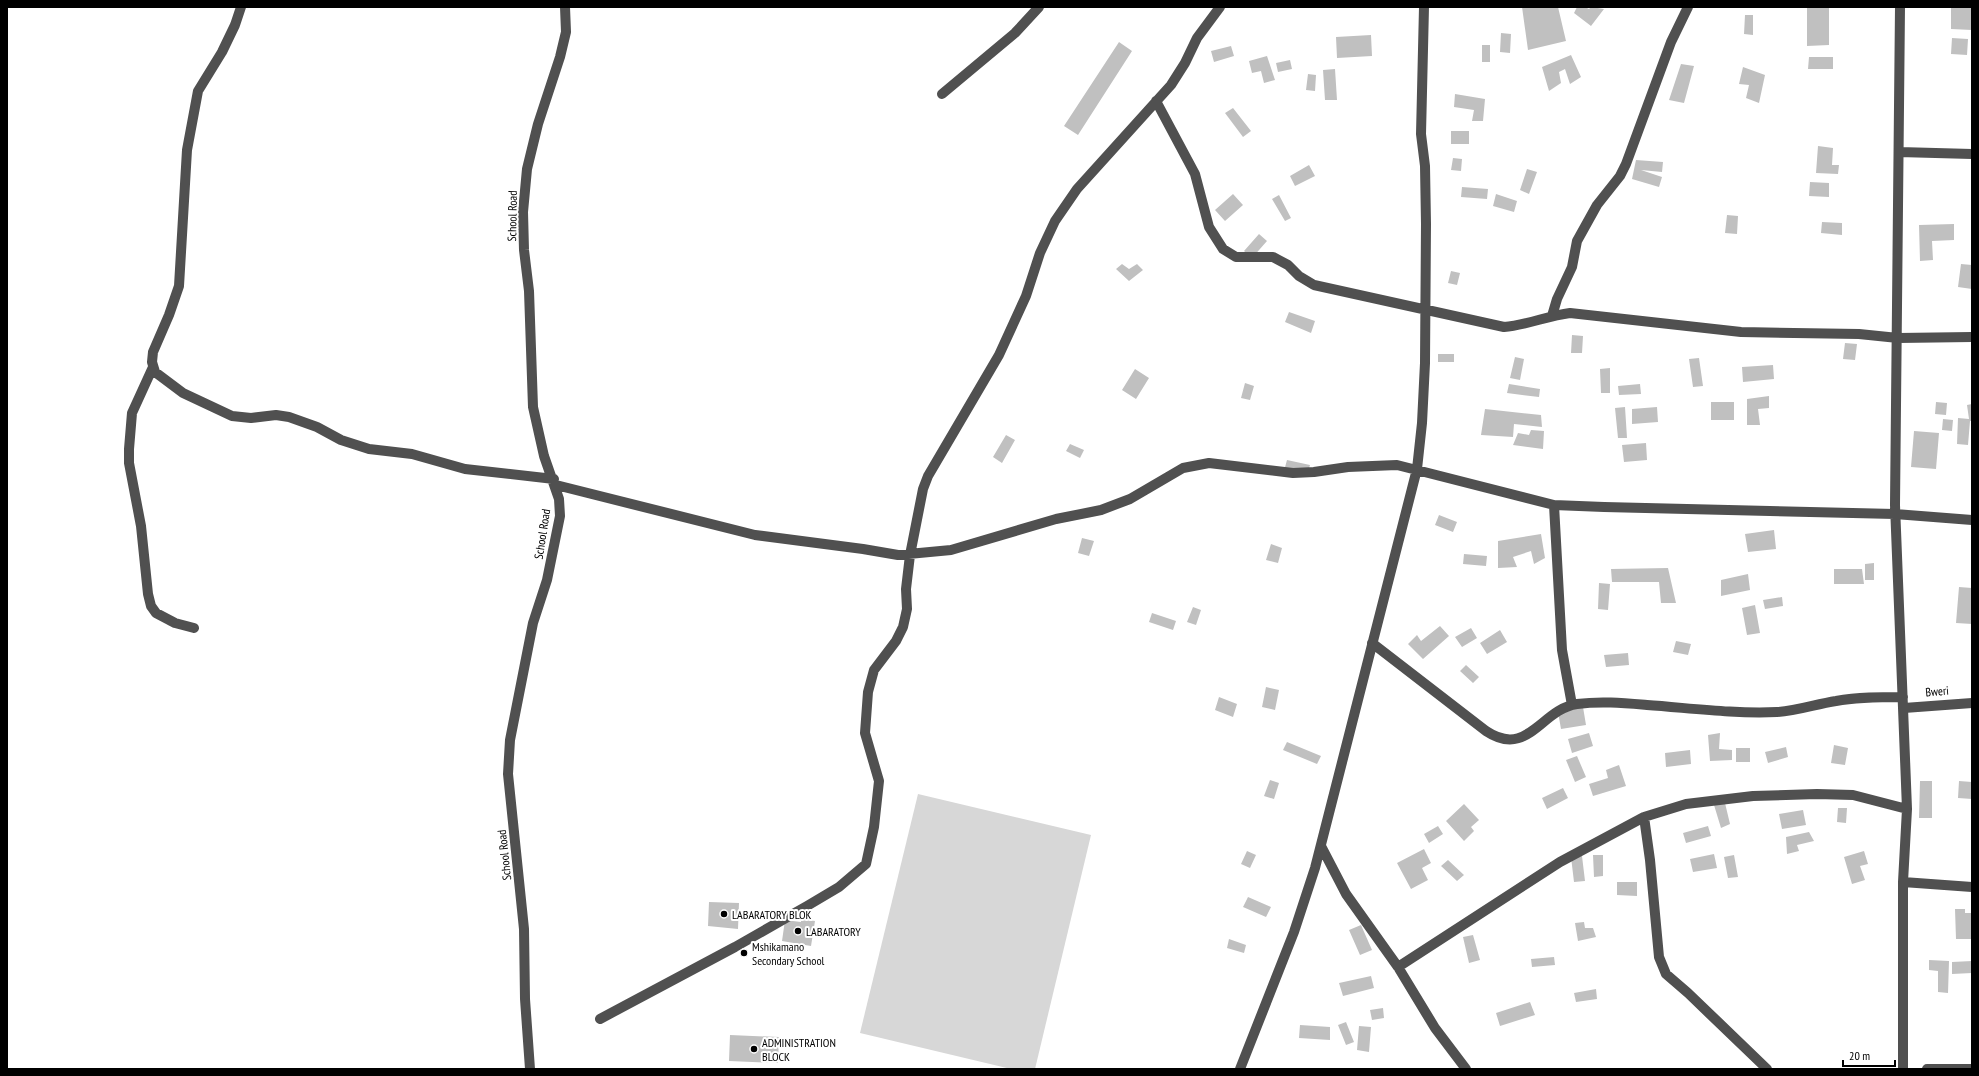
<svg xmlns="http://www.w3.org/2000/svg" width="1979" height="1076" viewBox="0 0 1979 1076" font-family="'PT Sans Narrow',sans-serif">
<rect width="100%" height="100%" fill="#fff"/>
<path fill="#d7d7d7" d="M 918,794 L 1091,835 L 1035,1069 L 1011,1069 L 860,1033 Z"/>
<path fill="#c0c0c0" d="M 1522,7 L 1558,7 L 1566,41 L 1528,50 Z
M 1577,7 L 1585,7 L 1589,9 L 1591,7 L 1604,9 L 1591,26 L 1574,13 Z
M 1807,7 L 1829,8 L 1829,45 L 1807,46 Z
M 1951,7 L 1972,7 L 1972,30 L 1951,29 Z
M 1745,15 L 1753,15 L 1753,35 L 1744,34 Z
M 1501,33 L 1511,34 L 1510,53 L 1500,52 Z
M 1371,35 L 1372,56 L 1337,58 L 1336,37 Z
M 1952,38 L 1968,39 L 1967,55 L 1951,54 Z
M 1119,42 L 1132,51 L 1078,135 L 1064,126 Z
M 1482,45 L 1490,45 L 1490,62 L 1482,62 Z
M 1231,46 L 1234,56 L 1214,62 L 1211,51 Z
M 1571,55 L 1581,77 L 1570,84 L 1565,69 L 1559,72 L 1561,83 L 1549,91 L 1542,67 Z
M 1267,56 L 1275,80 L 1264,83 L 1261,71 L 1252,73 L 1249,61 Z
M 1809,57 L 1833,57 L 1833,69 L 1808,69 Z
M 1290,60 L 1292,69 L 1278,72 L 1276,63 Z
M 1681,64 L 1694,66 L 1684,103 L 1669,100 Z
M 1743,67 L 1765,75 L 1759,103 L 1746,98 L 1749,85 L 1739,84 Z
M 1335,69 L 1337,100 L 1325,100 L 1323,70 Z
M 1308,74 L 1316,75 L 1315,91 L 1306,90 Z
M 1455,94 L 1485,99 L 1483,121 L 1472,121 L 1474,110 L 1454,107 Z
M 1233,108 L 1251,131 L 1243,137 L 1225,113 Z
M 1451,131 L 1469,131 L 1469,144 L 1451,144 Z
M 1818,146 L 1833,148 L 1832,165 L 1839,165 L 1838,174 L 1816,173 Z
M 1453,158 L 1462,159 L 1461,171 L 1451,170 Z
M 1636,160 L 1663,162 L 1662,172 L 1641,170 L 1662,177 L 1659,187 L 1632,179 Z
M 1309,165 L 1315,176 L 1295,186 L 1290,176 Z
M 1527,169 L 1537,172 L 1529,194 L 1520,190 Z
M 1810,182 L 1829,183 L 1829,197 L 1809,196 Z
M 1462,187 L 1488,189 L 1487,199 L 1461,197 Z
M 1233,194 L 1243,205 L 1225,221 L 1215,210 Z
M 1496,194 L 1517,201 L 1514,212 L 1493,206 Z
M 1279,195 L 1291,218 L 1285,221 L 1272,199 Z
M 1727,215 L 1738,216 L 1737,234 L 1725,233 Z
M 1822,222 L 1842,223 L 1842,235 L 1821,233 Z
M 1954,224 L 1954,240 L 1932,241 L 1933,260 L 1920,261 L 1919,225 Z
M 1259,234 L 1267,241 L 1252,258 L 1244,251 Z
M 1122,264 L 1129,269 L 1137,264 L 1143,270 L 1129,281 L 1116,269 Z
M 1961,264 L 1972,265 L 1972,289 L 1958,287 Z
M 1451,271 L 1460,273 L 1457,285 L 1448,283 Z
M 1289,312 L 1315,321 L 1311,333 L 1285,322 Z
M 1572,335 L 1583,336 L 1582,353 L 1571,353 Z
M 1845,343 L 1857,344 L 1855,360 L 1843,359 Z
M 1438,354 L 1454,354 L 1454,362 L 1438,362 Z
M 1515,357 L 1524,359 L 1520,380 L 1510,378 Z
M 1699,358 L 1703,386 L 1693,387 L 1689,359 Z
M 1773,365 L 1774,379 L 1743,382 L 1742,367 Z
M 1610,368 L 1610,393 L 1601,393 L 1600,369 Z
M 1135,369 L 1149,378 L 1136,399 L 1122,390 Z
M 1245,383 L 1254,386 L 1250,400 L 1241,398 Z
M 1509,384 L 1540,389 L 1539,397 L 1507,393 Z
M 1640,384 L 1641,394 L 1619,395 L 1618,386 Z
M 1769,396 L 1769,408 L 1758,409 L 1760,425 L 1747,425 L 1747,399 Z
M 1711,402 L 1734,402 L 1734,420 L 1711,420 Z
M 1936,402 L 1947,403 L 1946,415 L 1935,414 Z
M 1972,404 L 1972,421 L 1970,421 L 1968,445 L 1957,444 L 1958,418 L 1969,419 L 1967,405 Z
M 1625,407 L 1627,438 L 1618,438 L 1615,408 Z
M 1657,407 L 1658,422 L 1632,424 L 1632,409 Z
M 1485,409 L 1541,415 L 1542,427 L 1514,424 L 1513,437 L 1481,435 Z
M 1943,419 L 1953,420 L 1952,431 L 1942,430 Z
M 1531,430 L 1544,431 L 1543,449 L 1513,445 L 1518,433 L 1529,435 Z
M 1914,431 L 1939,433 L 1936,469 L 1911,467 Z
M 1006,435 L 1015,440 L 1002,463 L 993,457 Z
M 1646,443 L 1647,460 L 1624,462 L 1622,445 Z
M 1070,444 L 1084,450 L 1080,458 L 1066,451 Z
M 1287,460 L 1310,465 L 1307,475 L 1284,471 Z
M 1439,515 L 1457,522 L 1453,532 L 1435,525 Z
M 1774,530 L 1776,549 L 1748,552 L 1745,534 Z
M 1541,534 L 1545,558 L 1534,564 L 1531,551 L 1513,557 L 1517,567 L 1498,568 L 1498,541 Z
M 1082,538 L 1094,541 L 1089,556 L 1078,553 Z
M 1271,544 L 1282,548 L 1278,563 L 1266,560 Z
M 1464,554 L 1487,556 L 1486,566 L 1463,564 Z
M 1874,563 L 1874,580 L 1865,580 L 1865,564 Z
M 1668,568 L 1676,603 L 1661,603 L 1659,582 L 1612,582 L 1611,569 Z
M 1834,569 L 1862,569 L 1864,584 L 1834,584 Z
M 1748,574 L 1750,590 L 1721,596 L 1721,580 Z
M 1599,583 L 1610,584 L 1608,610 L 1598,609 Z
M 1959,587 L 1972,588 L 1972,624 L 1956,623 Z
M 1782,597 L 1783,606 L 1765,609 L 1763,600 Z
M 1755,605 L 1760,633 L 1747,635 L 1742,608 Z
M 1193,607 L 1201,610 L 1196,625 L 1187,622 Z
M 1152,613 L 1176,621 L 1173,630 L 1149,622 Z
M 1440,626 L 1449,636 L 1423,659 L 1408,644 L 1417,635 L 1421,641 Z
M 1471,628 L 1477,638 L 1462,647 L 1455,637 Z
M 1500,630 L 1507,642 L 1487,654 L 1480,643 Z
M 1676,641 L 1691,644 L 1688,655 L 1673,652 Z
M 1628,653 L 1629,665 L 1606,667 L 1604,655 Z
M 1466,665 L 1479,677 L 1473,683 L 1460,671 Z
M 1266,687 L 1279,690 L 1275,710 L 1262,707 Z
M 1219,697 L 1237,704 L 1233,717 L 1215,710 Z
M 1583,707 L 1586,725 L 1561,729 L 1558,712 Z
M 1589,733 L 1593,746 L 1572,753 L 1568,739 Z
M 1720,733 L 1719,749 L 1732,750 L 1732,760 L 1710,761 L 1708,735 Z
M 1287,742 L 1321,756 L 1317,764 L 1283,750 Z
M 1834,745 L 1848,748 L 1845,765 L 1831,763 Z
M 1786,747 L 1788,757 L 1768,763 L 1765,752 Z
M 1736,748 L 1750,748 L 1750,762 L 1736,762 Z
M 1690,750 L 1691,764 L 1666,767 L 1665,753 Z
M 1577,756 L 1586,777 L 1575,782 L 1566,760 Z
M 1619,765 L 1626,786 L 1593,796 L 1589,784 L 1608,778 L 1606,770 Z
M 1270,780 L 1279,783 L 1274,799 L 1264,796 Z
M 1920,781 L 1932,781 L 1932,818 L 1919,818 Z
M 1959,781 L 1972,782 L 1972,799 L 1958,798 Z
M 1563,788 L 1568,798 L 1547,809 L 1542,798 Z
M 1725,803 L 1730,824 L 1721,828 L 1714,805 Z
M 1464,804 L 1479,820 L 1471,827 L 1474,831 L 1464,841 L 1446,821 Z
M 1838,808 L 1847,808 L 1846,823 L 1837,822 Z
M 1803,810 L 1806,825 L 1782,829 L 1779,814 Z
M 1438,826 L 1443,834 L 1429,843 L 1424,834 Z
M 1708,826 L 1711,836 L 1686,843 L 1683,833 Z
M 1809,832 L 1814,841 L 1797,845 L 1799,851 L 1787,854 L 1786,837 Z
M 1424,849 L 1431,863 L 1422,868 L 1428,880 L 1411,889 L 1397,863 Z
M 1247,851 L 1256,855 L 1250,868 L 1241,864 Z
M 1864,851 L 1868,864 L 1860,866 L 1865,880 L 1852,884 L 1844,857 Z
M 1714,854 L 1717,868 L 1693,872 L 1690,859 Z
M 1593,855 L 1603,855 L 1603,876 L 1594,877 Z
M 1734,855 L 1738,877 L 1728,878 L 1724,857 Z
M 1582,856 L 1585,881 L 1574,882 L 1571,857 Z
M 1448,860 L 1464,875 L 1457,881 L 1441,866 Z
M 1617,882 L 1637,882 L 1637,896 L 1617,895 Z
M 1248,897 L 1271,907 L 1266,917 L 1243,907 Z
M 709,902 L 739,903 L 738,929 L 708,926 Z
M 1955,909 L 1965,909 L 1965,913 L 1972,913 L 1972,939 L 1956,939 Z
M 801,919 L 815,921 L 811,946 L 782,941 L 785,920 L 801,922 Z
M 1584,922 L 1585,928 L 1593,928 L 1596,937 L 1578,941 L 1575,923 Z
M 1361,925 L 1372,950 L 1360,955 L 1349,930 Z
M 1473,935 L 1480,960 L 1469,963 L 1463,937 Z
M 1229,939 L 1246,945 L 1244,953 L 1227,948 Z
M 1554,957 L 1555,965 L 1532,967 L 1531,959 Z
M 1929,960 L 1949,961 L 1948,993 L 1938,992 L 1938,971 L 1929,970 Z
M 1972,961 L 1972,973 L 1952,974 L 1952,962 Z
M 1371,976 L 1374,988 L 1343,996 L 1339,983 Z
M 1596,989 L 1597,999 L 1576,1002 L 1574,993 Z
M 1530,1002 L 1535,1015 L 1500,1026 L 1496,1013 Z
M 1383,1008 L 1384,1018 L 1372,1020 L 1370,1010 Z
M 1346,1022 L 1354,1042 L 1346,1045 L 1338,1025 Z
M 1300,1025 L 1330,1027 L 1330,1040 L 1299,1038 Z
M 1359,1026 L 1371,1027 L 1369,1052 L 1357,1050 Z
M 730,1035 L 779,1037 L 778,1063 L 729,1061 Z"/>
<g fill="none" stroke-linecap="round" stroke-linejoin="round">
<path stroke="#505050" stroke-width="10" d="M 241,7 L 235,25 L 222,52 L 198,91 L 187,150 L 179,286 L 169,315 L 153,352 L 152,362 L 155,372 L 183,393 L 232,416 L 251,418 L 276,415 L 289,417 L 317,427 L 341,440 L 369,449 L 412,454 L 465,469 L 554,479
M 1900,7 L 1895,505 L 1907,809 L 1903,882 L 1903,1069
M 942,94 L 1015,33 L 1039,7
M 1156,101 L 1195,174 L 1209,227 L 1223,249 L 1236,257 L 1273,257 L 1288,265 L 1299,276 L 1314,285 L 1504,327 C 1527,325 1547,316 1570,313 L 1741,332 L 1859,334 L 1898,338 L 1972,337
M 1899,152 L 1972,154
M 1552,316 L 1557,299 L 1572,267 L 1577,241 L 1597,205 L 1620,176 L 1626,164 L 1671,42 L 1688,7
M 153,367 L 132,413 L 129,449 L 129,463 L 141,526 L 148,594 L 151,606 L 156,613 L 175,623 L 194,628
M 556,485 L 755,535 L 863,549 L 898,555 L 951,550 L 1056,519 L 1101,510 L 1130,499 L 1183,468 L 1209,463 L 1293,473 L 1314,472 L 1348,467 L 1397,465 L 1554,505 L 1604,507 L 1895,514 L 1972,520
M 1554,505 L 1562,650 L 1572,705
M 1372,643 L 1486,731 C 1528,759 1541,709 1577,704 C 1601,701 1623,703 1647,705 C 1690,708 1734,714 1777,712 C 1797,711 1816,704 1836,701 C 1858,697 1880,697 1903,697
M 1904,708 L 1972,703
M 1644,817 L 1650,860 L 1659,957 L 1666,974 L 1688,993 L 1767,1069
M 1321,846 L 1346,894 L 1398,967 L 1435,1028 L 1466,1069
M 1903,882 L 1972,887
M 1398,967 L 1560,862 L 1644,817 L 1686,804 L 1753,796 L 1817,794 L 1853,795 L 1907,809
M 600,1019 L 735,947 L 807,906 L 839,887 L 866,864 L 874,827 L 879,781 L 865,733 L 868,692 L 874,670 L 896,641 L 903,627 L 907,609 L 906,589 L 910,555 L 923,489 L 928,476 L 999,355 L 1026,296 L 1040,253 L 1055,221 L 1077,189 L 1171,85 L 1185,63 L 1197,38 L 1220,7
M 530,1069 L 525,999 L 524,929 L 508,774 L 510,740 L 533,623 L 547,580 L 560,516 L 559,499 L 544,456 L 533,407 L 529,291 L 524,250 L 523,212 L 527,169 L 538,124 L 560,57 L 566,32 L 565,7
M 1240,1069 L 1294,932 L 1315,868 L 1417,469 L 1422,423 L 1425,363 L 1426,224 L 1425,166 L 1421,134 L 1424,7
M 1927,1069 L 1972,1069"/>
</g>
<g fill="#000" stroke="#fff" stroke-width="1.5">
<circle cx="724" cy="914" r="4"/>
<circle cx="798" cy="931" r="4"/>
<circle cx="744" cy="953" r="4"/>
<circle cx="754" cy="1049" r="4"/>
</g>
<g text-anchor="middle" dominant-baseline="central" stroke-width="4" stroke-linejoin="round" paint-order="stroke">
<g font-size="12" fill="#000" stroke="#fff">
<text transform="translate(512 216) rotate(-89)">School Road</text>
<text transform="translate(542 534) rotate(-81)">School Road</text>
<text transform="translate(1937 691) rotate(-5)">Bweri</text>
<text transform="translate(504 855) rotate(-96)">School Road</text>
</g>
<g font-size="12" fill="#000" stroke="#fff" text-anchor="start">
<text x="732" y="914">LABARATORY BLOK</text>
<text x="806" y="931">LABARATORY</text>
<text x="752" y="946">Mshikamano<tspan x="752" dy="14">Secondary School</tspan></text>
<text x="762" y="1042">ADMINISTRATION<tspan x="762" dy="14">BLOCK</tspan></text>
</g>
</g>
<rect width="1979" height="1076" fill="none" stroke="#000000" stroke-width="16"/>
<path d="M1843 1060v6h52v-6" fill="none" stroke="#000000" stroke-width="2"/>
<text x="1849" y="1060" font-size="12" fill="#000000" stroke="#ffffff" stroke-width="3" paint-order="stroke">20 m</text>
</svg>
